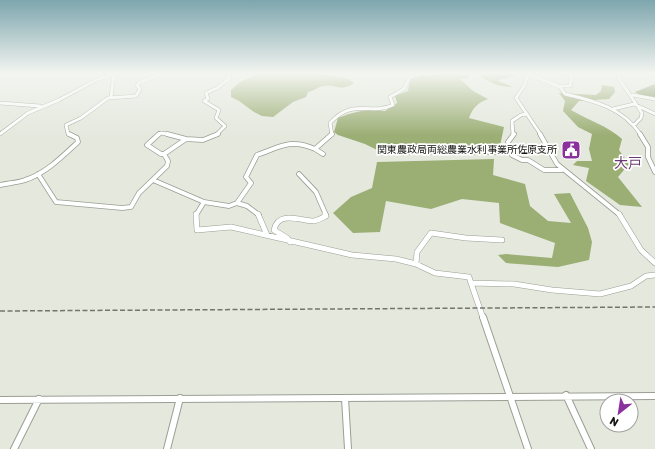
<svg xmlns="http://www.w3.org/2000/svg" width="655" height="449" viewBox="0 0 655 449" font-family="Rubik,'Noto Sans JP',sans-serif">
<rect width="100%" height="100%" fill="#e4e8dd"/>
<path fill="#9bae74" d="M 253,73 L 329,73 L 327,75 L 349,79 L 354,83 C 339,93 336,83 323,86 C 318,87 314,91 308,92 L 306,97 L 293,102 L 273,117 L 262,116 L 254,112 L 239,101 L 231,97 L 231,90 L 240,82 L 256,75 Z
M 433,73 L 469,74 L 469,78 L 460,79 L 473,91 L 488,99 C 478,103 473,107 469,118 L 504,127 L 498,155 L 385,154 L 365,144 L 338,135 L 334,132 L 338,118 C 355,111 368,109 385,111 L 397,103 L 395,96 L 408,91 L 410,80 L 422,74 L 429,76 L 433,75 Z
M 477,73 L 476,73 L 517,73 L 512,77 L 496,80 L 513,87 C 498,87 487,82 477,73 Z
M 602,85 L 614,87 L 615,92 L 609,99 L 579,101 L 571,110 C 588,120 608,126 622,139 L 619,150 L 629,164 L 618,177 L 642,207 L 620,205 L 586,181 L 589,168 L 573,165 L 577,161 L 592,161 L 589,149 L 592,134 L 578,127 L 563,111 L 565,101 L 559,93 L 596,95 L 601,91 Z
M 494,159 L 493,175 L 525,184 L 530,206 L 548,221 L 571,223 L 554,194 L 570,193 L 588,228 L 592,242 L 589,260 L 558,267 L 506,263 L 498,255 L 506,254 L 552,258 L 555,243 L 500,223 L 499,203 L 462,199 L 431,209 L 386,201 L 380,232 L 353,233 L 333,213 L 351,197 L 372,188 L 377,162 Z"/>
<path fill="#7e9058" d="M 655,84 L 655,99 L 640,95 L 635,92 Z"/>
<g fill="none" stroke-linecap="round" stroke-linejoin="round">
<g stroke="#9a9e94" stroke-width="4">
<path id="minor-far3" d="M 529,73 L 524,86 L 516,98 L 541,135
M 619,73 L 618,77 L 642,113 L 641,118 L 634,125
M 528,74 L 560,87 L 565,94 C 595,101 623,108 641,135
M 560,86 L 570,86 L 572,77 L 567,73
M 633,95 L 655,99
M 111,97 L 114,74
M 0,103 L 40,106
M 613,109 L 634,104 L 655,114
M 0,134 L 28,113 L 59,100 L 96,80 L 116,73
M 71,135 L 68,134 L 66,125 L 81,118 L 108,98 L 136,96 L 140,89 L 137,85 L 139,83 L 163,73
M 158,135 L 161,133 L 171,135
M 216,135 L 225,126 L 216,118 L 219,110 L 204,101 L 208,99 L 206,93 L 217,88 L 230,78 L 226,73
M 332,135 L 330,123 C 354,97 370,116 393,105 L 390,97 L 404,89 L 410,77 L 421,73
M 513,135 L 512,121 L 521,115 L 527,114"/>
</g>
<g stroke="#9a9e94" stroke-width="5.5">
<path id="minor-far2" d="M 159,134 L 147,145 L 161,154 L 164,154
M 167,134 L 186,139
M 514,134 L 508,142 L 512,155 L 522,160 L 528,160 L 544,170 L 562,170
M 540,134 L 557,164 L 620,215
M 640,134 L 648,147 L 648,157 L 655,172
M 315,149 L 323,154
M 38,174 L 56,202 L 122,208 L 131,207 L 139,193 L 167,166 L 168,161 L 164,154 L 186,139 L 203,140 L 218,134
M 299,174 L 316,192 L 326,215
M 153,180 L 204,202 L 229,206 L 237,203 L 247,206 L 259,215
M 0,185 C 8,183 17,183 25,180 C 45,174 63,156 78,142 L 77,138 L 69,134
M 237,203 L 251,183 L 246,177 L 257,155 C 280,147 291,138 315,149 L 332,134
M 196,215 L 204,202"/>
</g>
<g stroke="#9a9e94" stroke-width="6">
<path id="minor-far1" d="M 196,214 L 197,230 L 231,227 L 352,255 L 396,259 L 416,264 L 435,273 L 469,277 L 471,283
M 258,214 L 267,235
M 619,214 L 641,250 L 655,263
M 290,242 L 287,238 L 274,230 C 278,210 301,221 314,221 C 319,220 322,218 326,216 L 325,214
M 416,264 L 417,252 L 431,233 L 466,238 L 502,240
M 483,318 L 471,283 L 514,284 L 552,290 L 600,294 L 631,286 L 646,276 L 655,275"/>
</g>
<g stroke="#9a9e94" stroke-width="8">
<path id="minor" d="M 483,317 L 528,449
M 566,395 L 591,449
M 345,398 L 348,449
M 0,400 L 655,396
M 14,449 L 39,399
M 167,449 L 180,398"/>
</g>
<use href="#minor-far3" stroke="#fff" stroke-width="3"/>
<use href="#minor-far2" stroke="#fff" stroke-width="4"/>
<use href="#minor-far1" stroke="#fff" stroke-width="5"/>
<use href="#minor" stroke="#fff" stroke-width="6"/>
<path stroke="#72756e" stroke-width="1.5" stroke-dasharray="5 2.5" stroke-linecap="butt" d="M 0,311 L 655,307"/>
</g>
<linearGradient id="sky" x2="0" y2="1"><stop stop-color="#7da6ae"/><stop offset="0.54" stop-color="#f3f5f0"/><stop offset="1" stop-color="#f3f5f0" stop-opacity="0"/></linearGradient>
<rect width="655" height="136" fill="url(#sky)"/>
<defs>
<g id="civic-square" transform="scale(1)"><rect x="-9" y="-9" width="18" height="18" rx="4" fill="#8b319d" stroke="#fff"/><path d="M-.6-6.5H3V-4.5H.6V-3L4-1V1h2V6H-6V1h2V-1L-.6-3ZM-1.2 2.5V6h2.4V2.5Z" fill="#fff"/></g>
</defs>
<g fill-rule="evenodd">
<use href="#civic-square" x="571" y="150"/>
</g>
<g text-anchor="middle" dominant-baseline="central" stroke-width="3.5" stroke-linejoin="round" paint-order="stroke">
<g font-size="10" fill="#141511" stroke="#fff" text-anchor="end">
<text x="557" y="150">関東農政局両総農業水利事業所佐原支所</text>
</g>
<g font-size="14" fill="#683c71" stroke="#fff">
<text x="628" y="163">大戸</text>
</g>
</g>
<g transform="translate(619 413) rotate(210)"><circle r="19" fill="#ffffff" stroke="#a1a1a0"/>
<path d="M0-3L7 15L0 10L-7 15Z" fill="#8b319d"/>
<text y="-6" font-size="11" font-weight="bold" text-anchor="middle" fill="#141511">N</text>
</g>
</svg>
